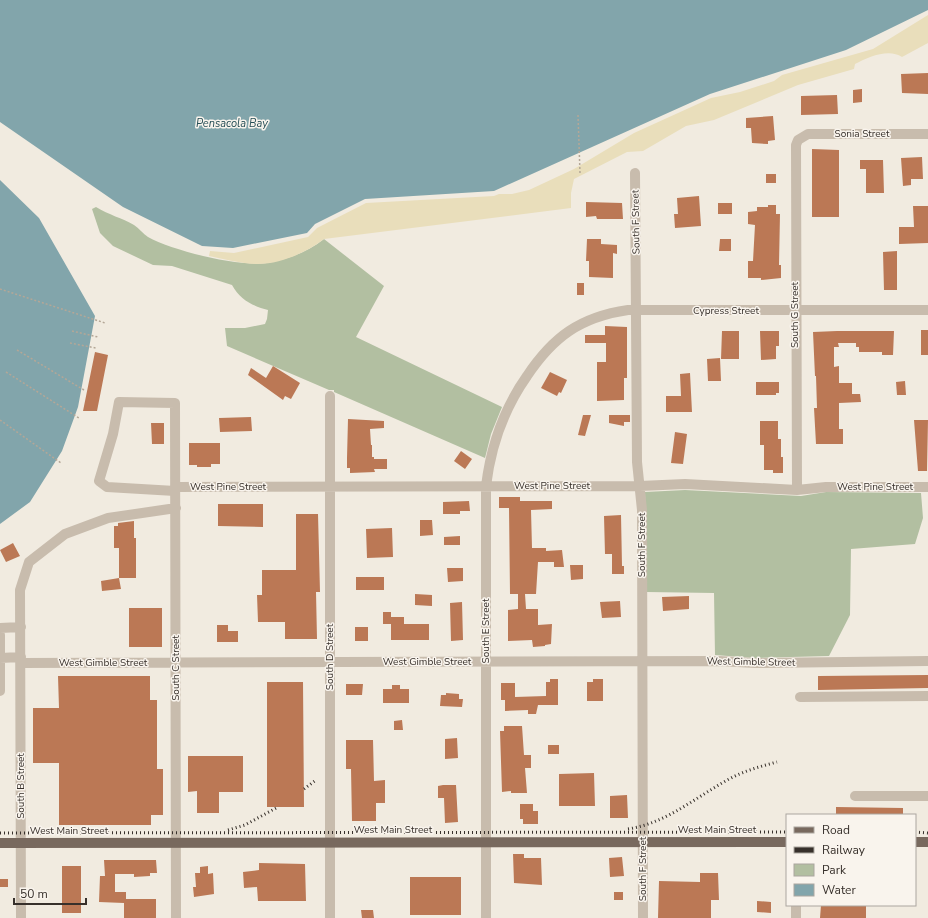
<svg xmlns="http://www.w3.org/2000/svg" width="928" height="918" viewBox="0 0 928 918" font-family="'Nunito Sans',sans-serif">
<rect width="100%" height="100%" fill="#f1ebe0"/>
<path fill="#b2bfa1" d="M 96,207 C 109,215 122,218 134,225 C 139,228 143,234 148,237 C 173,251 245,269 272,262 C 291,258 309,251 324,239 L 384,286 L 356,337 L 502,407 L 491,434 L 485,458 L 334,392 L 334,390 L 329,390 L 227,346 L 225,328 L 245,328 L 265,324 L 267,319 L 268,310 C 253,306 240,300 232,285 L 172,266 L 153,265 L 113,246 L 100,233 L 92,209 Z
M 685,490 L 801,496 L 826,492 L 921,493 L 923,518 L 915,544 L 851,549 L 850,615 L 829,656 L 755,658 L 715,655 L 714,593 L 647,592 L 645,492 Z"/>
<path fill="#e9debb" d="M 928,15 L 928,43 L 902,57 C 889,48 868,57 855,64 L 854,69 L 798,85 L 714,120 L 686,126 L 643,151 L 627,152 L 574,179 L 571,193 L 571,208 L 324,239 C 307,252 281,264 258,264 C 242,264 225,259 209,256 L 210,251 L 234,253 L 308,237 L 317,228 L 366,203 L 494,196 L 499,194 L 512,194 L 529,190 L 574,169 L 634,133 L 711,98 L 740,92 L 774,81 L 782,75 L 873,49 Z"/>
<path fill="#82a5ab" d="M 0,0 L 928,0 L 928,10 L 846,50 L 710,94 L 494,191 L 365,199 L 315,224 L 307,233 L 233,248 L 202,246 L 123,207 L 0,122 Z
M 0,180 L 39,218 L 95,316 L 78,407 L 62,451 L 30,502 L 0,524 Z"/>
<path fill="#bb7855" d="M 928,73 L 928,94 L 902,93 L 901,74 Z
M 862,89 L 862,102 L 853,103 L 853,90 Z
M 837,95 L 838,114 L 801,115 L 801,96 Z
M 773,116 L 775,140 L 768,141 L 768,144 L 752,143 L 751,128 L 746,128 L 746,118 Z
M 812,149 L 839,150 L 839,217 L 812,217 Z
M 922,157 L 923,179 L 911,179 L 911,185 L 903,186 L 901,158 Z
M 860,160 L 883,160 L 884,193 L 866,193 L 866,169 L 860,169 Z
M 766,174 L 776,174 L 776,183 L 766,183 Z
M 699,196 L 701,226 L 675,228 L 674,214 L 678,214 L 677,198 Z
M 586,202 L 622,203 L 623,219 L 597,219 L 596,216 L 586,217 Z
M 718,203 L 732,203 L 732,214 L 718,214 Z
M 768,205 L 776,205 L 776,214 L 780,214 L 779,265 L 781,265 L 781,278 L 761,280 L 761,278 L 748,278 L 748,261 L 753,261 L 755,225 L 748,224 L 748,212 L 757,211 L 757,207 L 768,207 Z
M 913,206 L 928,206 L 928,243 L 899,244 L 899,227 L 914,227 Z
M 587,239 L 601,239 L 601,244 L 617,245 L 617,254 L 613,253 L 613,278 L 589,277 L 589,261 L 586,261 Z
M 720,239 L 731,239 L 731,251 L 719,251 Z
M 897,251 L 897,290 L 884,290 L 883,252 Z
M 577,283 L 584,283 L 584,295 L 577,295 Z
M 605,326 L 627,327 L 627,378 L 624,378 L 624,400 L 597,401 L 597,362 L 606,362 L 606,343 L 585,343 L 585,335 L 605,335 Z
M 921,330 L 928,330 L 928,355 L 921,355 Z
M 722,331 L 739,331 L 739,359 L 721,359 Z
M 760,331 L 779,331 L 779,346 L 776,346 L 776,359 L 761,360 Z
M 837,331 L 894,331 L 893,355 L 882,355 L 882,352 L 859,352 L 859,347 L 856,347 L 856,343 L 838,343 L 839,347 L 834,347 L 834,367 L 839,366 L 839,383 L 852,383 L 852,394 L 860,394 L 861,402 L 839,403 L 839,429 L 843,429 L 843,444 L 816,444 L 814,408 L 817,408 L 816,376 L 815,376 L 813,332 Z
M 95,352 L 108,355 L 97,411 L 83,411 Z
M 720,358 L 721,381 L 708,381 L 707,359 Z
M 273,366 L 300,383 L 291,399 L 285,396 L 283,400 L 248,375 L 251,368 L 266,378 Z
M 550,372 L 567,380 L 561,393 L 559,392 L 557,396 L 541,388 Z
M 690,373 L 692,412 L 666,412 L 666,396 L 681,396 L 680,374 Z
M 905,381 L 906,395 L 897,395 L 896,382 Z
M 756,382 L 779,382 L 779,393 L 776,393 L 776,395 L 756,395 Z
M 583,415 L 591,415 L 585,436 L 578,435 Z
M 609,415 L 630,415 L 630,422 L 624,422 L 624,426 L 609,423 Z
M 251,417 L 252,431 L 220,432 L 219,418 Z
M 348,419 L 384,421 L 384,428 L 370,429 L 371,445 L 372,445 L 372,457 L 374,457 L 374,459 L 387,459 L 387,469 L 374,469 L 375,472 L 350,473 L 350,468 L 347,468 L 347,458 Z
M 914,420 L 928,420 L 927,471 L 918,471 Z
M 760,421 L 778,421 L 778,439 L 781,439 L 781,457 L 783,457 L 783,473 L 773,473 L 773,470 L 764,470 L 764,445 L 760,445 Z
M 151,423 L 164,423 L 164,444 L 152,444 Z
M 675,432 L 687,434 L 683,464 L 671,463 Z
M 189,443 L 220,443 L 220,464 L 211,464 L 211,467 L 197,467 L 197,465 L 189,465 Z
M 461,451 L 472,459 L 465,469 L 454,461 Z
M 499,497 L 520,497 L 520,501 L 552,501 L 552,509 L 531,510 L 532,548 L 546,548 L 546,551 L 562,550 L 564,567 L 554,567 L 554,562 L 538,562 L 536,594 L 525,594 L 526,609 L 538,609 L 538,625 L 552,624 L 551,644 L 545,645 L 545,646 L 533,647 L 532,640 L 508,641 L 508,610 L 518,609 L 518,594 L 510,594 L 509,508 L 499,508 Z
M 469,501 L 470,511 L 460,511 L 460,514 L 443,514 L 443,502 Z
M 218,504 L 263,504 L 263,527 L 218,526 Z
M 296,514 L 318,514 L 320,592 L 316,592 L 317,639 L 285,639 L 285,622 L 258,622 L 257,595 L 262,595 L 262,570 L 296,570 Z
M 621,515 L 622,566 L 624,566 L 624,574 L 612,574 L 612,554 L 605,554 L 604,516 Z
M 420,520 L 432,520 L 433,535 L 420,536 Z
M 134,521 L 134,538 L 136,538 L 136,578 L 119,578 L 119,548 L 114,548 L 114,526 L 118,526 L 118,523 Z
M 392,528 L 393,557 L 367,558 L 366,529 Z
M 460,536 L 460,545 L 444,545 L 444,537 Z
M 13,543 L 20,556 L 6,562 L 0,550 Z
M 570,565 L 583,565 L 583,579 L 571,580 Z
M 447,568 L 463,568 L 463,581 L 448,582 Z
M 356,577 L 384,577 L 384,590 L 356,590 Z
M 119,578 L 121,589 L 102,591 L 101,581 Z
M 415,594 L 432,595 L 432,606 L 415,605 Z
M 689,596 L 689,609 L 663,611 L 662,597 Z
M 620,601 L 621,617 L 602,618 L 600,602 Z
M 462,602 L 463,640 L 451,641 L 450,603 Z
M 129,608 L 162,608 L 162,647 L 129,647 Z
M 383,612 L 391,612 L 391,617 L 404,617 L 404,624 L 429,624 L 429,640 L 391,640 L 391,624 L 383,624 Z
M 217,625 L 228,625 L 228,631 L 238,631 L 238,642 L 217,642 Z
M 355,627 L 368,627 L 368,641 L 355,641 Z
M 928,675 L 928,688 L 818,690 L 818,676 Z
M 58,676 L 150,676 L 150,700 L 157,700 L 157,769 L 163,769 L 163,815 L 151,815 L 151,825 L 59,825 L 59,763 L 33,763 L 33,708 L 59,708 Z
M 550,679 L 558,679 L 558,705 L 538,705 L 536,714 L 528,714 L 528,710 L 505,711 L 505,700 L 501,700 L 501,683 L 515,683 L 515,697 L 546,696 L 546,682 L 550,682 Z
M 593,679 L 603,679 L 603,701 L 587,701 L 587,682 L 593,682 Z
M 267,682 L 303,682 L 304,807 L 267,807 Z
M 346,684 L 363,684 L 362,695 L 346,695 Z
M 392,685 L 400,685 L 400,689 L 409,689 L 409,703 L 383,703 L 383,689 L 392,689 Z
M 446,693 L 459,694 L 459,699 L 463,699 L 462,707 L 440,706 L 441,695 L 446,695 Z
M 402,720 L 403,730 L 394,730 L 394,721 Z
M 504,726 L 522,726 L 524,755 L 531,755 L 531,768 L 525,768 L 527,793 L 511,793 L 511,791 L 502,792 L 500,731 L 504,731 Z
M 457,738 L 458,758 L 445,759 L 445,739 Z
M 346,740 L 373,740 L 374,781 L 385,780 L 385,803 L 376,803 L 376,821 L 352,821 L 351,769 L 346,769 Z
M 548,745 L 559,745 L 559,754 L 548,754 Z
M 188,756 L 243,756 L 243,792 L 219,792 L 219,813 L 197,813 L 197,791 L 188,792 Z
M 594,773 L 595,806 L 559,806 L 559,774 Z
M 443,785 L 456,785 L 458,822 L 445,823 L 444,798 L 438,798 L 438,786 Z
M 627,795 L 628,818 L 610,818 L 610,796 Z
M 520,804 L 533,804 L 533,811 L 538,811 L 538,824 L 523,824 L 523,819 L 520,819 Z
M 836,807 L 903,808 L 903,815 L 836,815 Z
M 513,854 L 524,854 L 524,858 L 541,858 L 542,885 L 514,883 Z
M 622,857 L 624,876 L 610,877 L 609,858 Z
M 104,860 L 156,860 L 157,873 L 150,873 L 150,876 L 134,877 L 134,874 L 115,874 L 115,892 L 126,892 L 126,899 L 156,899 L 156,918 L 124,918 L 124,903 L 99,902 L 100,876 L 105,876 Z
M 259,863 L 305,864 L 306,901 L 258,901 L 257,887 L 244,888 L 243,872 L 259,870 Z
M 62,866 L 81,866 L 81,913 L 62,913 Z
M 208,866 L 208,874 L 213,873 L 214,894 L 194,897 L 193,887 L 196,887 L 195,873 L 200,873 L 200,867 Z
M 700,873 L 718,873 L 719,900 L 711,900 L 711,918 L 658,918 L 659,881 L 700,882 Z
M 410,877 L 461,877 L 461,915 L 410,915 Z
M 0,879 L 8,879 L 8,887 L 0,887 Z
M 614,892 L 623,892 L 623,900 L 614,900 Z
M 757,901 L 771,902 L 771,913 L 757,912 Z
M 821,905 L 866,905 L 866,918 L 820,918 Z
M 361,910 L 373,910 L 374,918 L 362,918 Z"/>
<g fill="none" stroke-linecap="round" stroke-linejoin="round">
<path stroke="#b4a797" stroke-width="1.5" stroke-dasharray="2 2" stroke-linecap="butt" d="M 578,115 L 580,173
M 0,289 L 105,323
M 72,331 L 98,337
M 70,343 L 96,348
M 17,350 L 84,390
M 6,372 L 79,418
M 0,420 L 61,463"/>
<path stroke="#c8bcad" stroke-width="10" d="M 635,173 L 637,462 L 642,510 L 643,918
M 330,396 L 330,918
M 175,487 L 640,486 L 685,484 L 797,490 L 826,487 L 928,487
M 797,490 L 796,145 L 798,140 L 808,134 L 928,134
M 175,491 L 107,487 L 99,481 L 113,434 L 119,402 L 175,403 L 176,918
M 0,628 L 21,627
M 0,635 L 0,691
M 0,658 L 21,657
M 21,663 L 719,661 L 755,663 L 928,661
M 800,697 L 928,696
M 855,796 L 928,796
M 796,905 L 796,918
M 21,918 L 20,590 L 29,562 L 65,534 L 108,518 L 176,508
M 486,918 L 486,486 C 491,445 503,410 527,376 C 553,337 580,317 628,310 L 928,310"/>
<path stroke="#78695e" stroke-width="10" d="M 915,842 L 928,842
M 0,843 L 787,842"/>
<path stroke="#37302b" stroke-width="3" stroke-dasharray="1 3" stroke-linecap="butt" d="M 304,789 L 316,780
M 628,829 C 668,823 698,795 733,777 C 747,770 762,766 777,762
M 228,830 L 245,825 L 278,807
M 915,832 L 928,833
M 0,833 L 787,832"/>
</g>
<g text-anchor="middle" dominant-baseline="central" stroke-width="3" stroke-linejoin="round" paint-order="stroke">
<g font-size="10" fill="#37302b" stroke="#f9f4ed">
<text x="862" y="134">Sonia Street</text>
<text transform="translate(636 222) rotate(-91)">South F Street</text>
<text x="726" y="311">Cypress Street</text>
<text transform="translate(795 315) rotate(-90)">South G Street</text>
<text x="552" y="486">West Pine Street</text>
<text x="228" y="487">West Pine Street</text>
<text x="875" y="487">West Pine Street</text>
<text transform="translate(642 545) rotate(-90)">South F Street</text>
<text transform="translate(486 631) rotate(-90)">South E Street</text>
<text transform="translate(330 657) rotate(-90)">South D Street</text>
<text x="427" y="662">West Gimble Street</text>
<text transform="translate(751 662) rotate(1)">West Gimble Street</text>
<text x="103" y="663">West Gimble Street</text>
<text transform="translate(176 668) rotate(-90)">South C Street</text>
<text transform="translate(21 786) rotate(-90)">South B Street</text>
<text x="393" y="830">West Main Street</text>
<text x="717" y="830">West Main Street</text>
<text x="69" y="831">West Main Street</text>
<text transform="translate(643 869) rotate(-90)">South F Street</text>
</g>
<g font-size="11" font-style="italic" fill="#244d55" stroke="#f9f4ed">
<text x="232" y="123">Pensacola Bay</text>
</g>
</g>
<rect x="786" y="814" width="130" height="92" fill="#f9f4ed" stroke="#aba69f"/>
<rect x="794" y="827" width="20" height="6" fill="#78695e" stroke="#aba69f"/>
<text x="822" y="834" font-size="12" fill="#37302b">Road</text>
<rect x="794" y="847" width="20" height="6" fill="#37302b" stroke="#aba69f"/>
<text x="822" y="854" font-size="12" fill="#37302b">Railway</text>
<rect x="794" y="864" width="20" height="12" fill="#b2bfa1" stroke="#aba69f"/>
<text x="822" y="874" font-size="12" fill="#37302b">Park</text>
<rect x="794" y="884" width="20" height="12" fill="#82a5ab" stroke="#aba69f"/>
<text x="822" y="894" font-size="12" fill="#37302b">Water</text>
<path d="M14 898v6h72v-6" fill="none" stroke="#37302b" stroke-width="2"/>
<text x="20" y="898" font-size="12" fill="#37302b" stroke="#f9f4ed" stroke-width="3" paint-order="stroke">50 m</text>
</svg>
